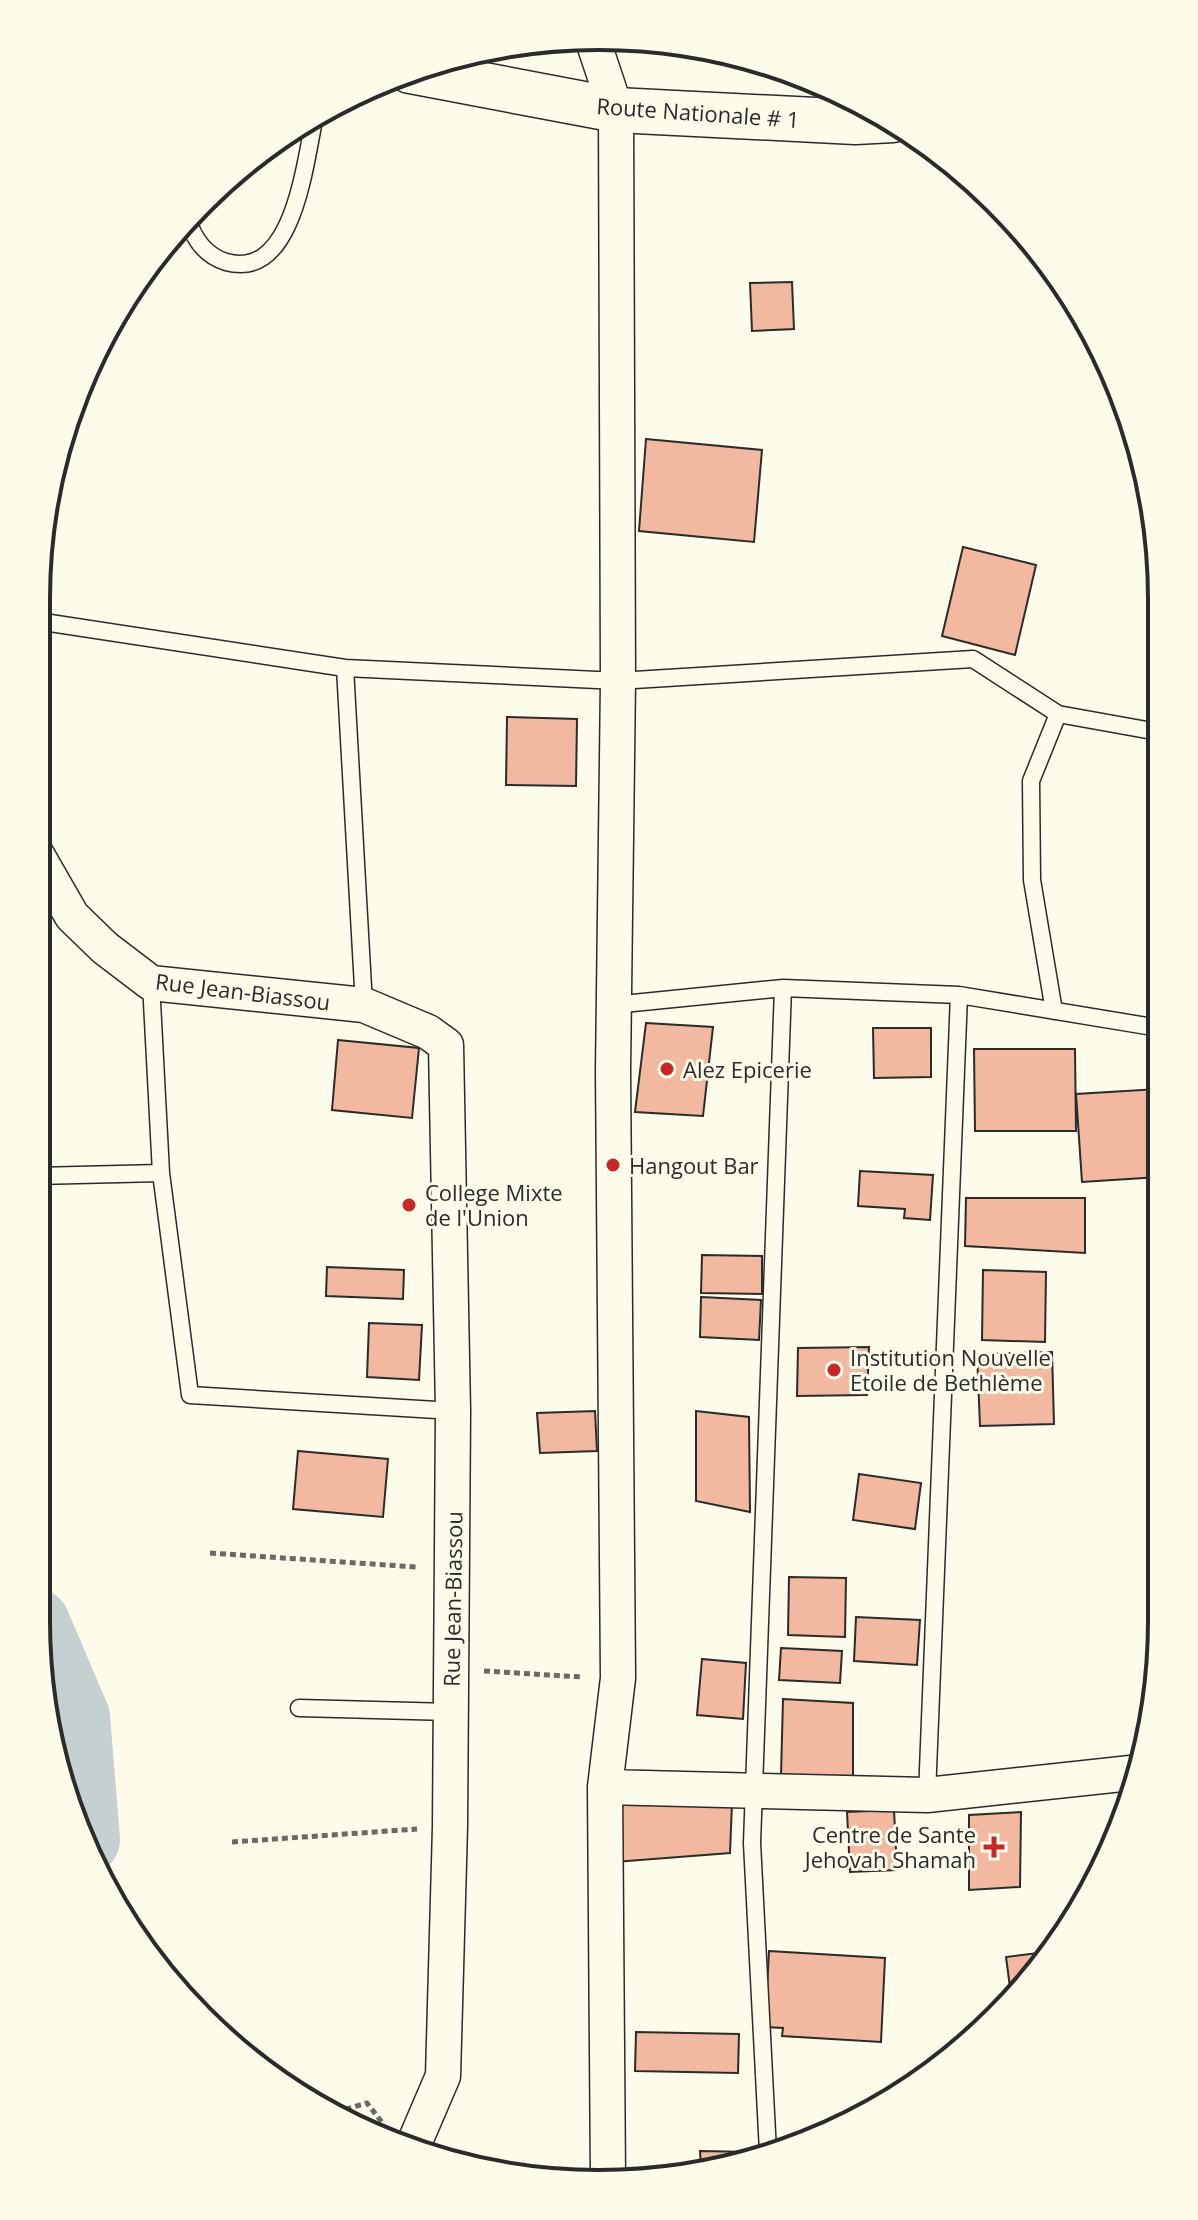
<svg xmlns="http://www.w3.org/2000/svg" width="1198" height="2220" viewBox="0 0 1198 2220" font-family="'Open Sans',sans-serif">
<rect width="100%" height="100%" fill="#fdfbea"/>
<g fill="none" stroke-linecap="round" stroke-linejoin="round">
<path stroke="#c7d0d0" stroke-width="68" d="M 36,1623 L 76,1717 L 86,1840"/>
</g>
<path fill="#f2b8a0" stroke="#2b2b2b" stroke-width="2" d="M 792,282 L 794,329 L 752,331 L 750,283 Z
M 646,439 L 762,450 L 754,542 L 639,531 Z
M 963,547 L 1036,565 L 1015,655 L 942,636 Z
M 507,717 L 577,719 L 576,786 L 506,785 Z
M 646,1023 L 713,1027 L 703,1116 L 635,1112 Z
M 873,1028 L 931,1028 L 931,1077 L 874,1078 Z
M 338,1040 L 419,1048 L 412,1118 L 332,1110 Z
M 974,1049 L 1075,1049 L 1076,1131 L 975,1131 Z
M 1158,1089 L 1159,1177 L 1082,1182 L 1076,1094 Z
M 860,1171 L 933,1175 L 930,1220 L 904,1218 L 905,1209 L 858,1206 Z
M 966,1198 L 1085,1198 L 1085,1253 L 965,1246 Z
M 702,1255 L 762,1256 L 762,1294 L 701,1293 Z
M 327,1267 L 404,1270 L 403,1299 L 326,1296 Z
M 983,1270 L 1046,1272 L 1045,1342 L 982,1340 Z
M 701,1297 L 761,1300 L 759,1340 L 700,1337 Z
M 369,1323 L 422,1325 L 419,1380 L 367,1377 Z
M 869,1347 L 867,1395 L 797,1396 L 798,1348 Z
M 1052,1352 L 1054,1424 L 980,1426 L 977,1354 Z
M 595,1411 L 597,1451 L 540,1453 L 537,1413 Z
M 696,1411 L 749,1417 L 750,1512 L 696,1501 Z
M 298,1451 L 388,1459 L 383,1517 L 293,1509 Z
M 859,1474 L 921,1483 L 915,1529 L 853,1520 Z
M 789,1577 L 846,1578 L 845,1637 L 788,1635 Z
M 856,1617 L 920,1620 L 917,1665 L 854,1661 Z
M 781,1648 L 842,1651 L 840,1683 L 779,1680 Z
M 702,1659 L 746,1663 L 743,1719 L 697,1715 Z
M 783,1699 L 853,1703 L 853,1776 L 781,1775 Z
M 614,1803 L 732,1803 L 730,1853 L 615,1862 Z
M 894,1810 L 897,1870 L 850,1872 L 847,1812 Z
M 1021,1812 L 1020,1887 L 969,1890 L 969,1815 Z
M 769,1951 L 885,1958 L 881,2042 L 782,2036 L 783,2028 L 765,2027 Z
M 1046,1952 L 1011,1995 L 1006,1957 Z
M 636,2032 L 739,2034 L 738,2073 L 635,2071 Z
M 700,2151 L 752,2152 L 752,2156 L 701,2168 Z"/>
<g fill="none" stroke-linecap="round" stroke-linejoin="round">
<g stroke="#2b2b2b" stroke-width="19">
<path id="lane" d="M 187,217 C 193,238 204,255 226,262 C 295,281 305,159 315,116
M 37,621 L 345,668
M 151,983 L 161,1173 L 190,1395 L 453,1411
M 364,1005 L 345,668 L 618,681 L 973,659 L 1058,714 L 1158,732
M 613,1005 L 783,988 L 959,995 L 1159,1028
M 1054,1011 L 1032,880 L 1031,781 L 1058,714
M 36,1176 L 161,1173
M 299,1708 L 450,1712
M 927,1795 L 959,995
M 768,2152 L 752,1843 L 783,988"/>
</g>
<g stroke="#2b2b2b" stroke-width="37">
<path id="street" d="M 592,38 L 616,110 L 618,681 L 613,1071 L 618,1678 L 605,1787 L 608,2180
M 37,855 L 72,916 L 105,948 L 151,983 L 364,1005 L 428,1032 L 446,1045 L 453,1411 L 450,1827 L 443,2076 L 416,2139 L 416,2148
M 605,1787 L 927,1795 L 1140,1772"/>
</g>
<g stroke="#2b2b2b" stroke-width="47">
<path id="primary" d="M 410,71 L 616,110 L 855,122 L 893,120"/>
</g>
<path stroke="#6a6964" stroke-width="5" stroke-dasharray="6 4" stroke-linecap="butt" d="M 210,1553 L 416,1567
M 484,1671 L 582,1677
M 232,1842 L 417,1829
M 336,2112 L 367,2103 L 384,2125"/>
<use href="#lane" stroke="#fdfbea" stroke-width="16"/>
<use href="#street" stroke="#fdfbea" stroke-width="34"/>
<use href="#primary" stroke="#fdfbea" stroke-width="44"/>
</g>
<g fill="#c62828" stroke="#fdfbea" stroke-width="3">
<circle cx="667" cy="1069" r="8"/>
<circle cx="613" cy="1165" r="8"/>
<circle cx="409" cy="1205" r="8"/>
<circle cx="834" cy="1370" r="8"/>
<path d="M990 1835h8v8h8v8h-8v8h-8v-8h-8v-8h8z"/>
</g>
<g text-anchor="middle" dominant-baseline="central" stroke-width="6" stroke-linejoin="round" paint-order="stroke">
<g font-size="22" fill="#2b2b2b" stroke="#fdfbea">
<text transform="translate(698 112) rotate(4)">Route Nationale # 1</text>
<text transform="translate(243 991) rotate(7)">Rue Jean-Biassou</text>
<text transform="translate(452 1599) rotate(-89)">Rue Jean-Biassou</text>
</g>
<g font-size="22" fill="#2b2b2b" stroke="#fdfbea" text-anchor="start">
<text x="683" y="1069">Alez Epicerie</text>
<text x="629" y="1165">Hangout Bar</text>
<text x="425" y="1192">College Mixte<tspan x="425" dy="25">de l'Union</tspan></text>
<text x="850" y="1357">Institution Nouvelle<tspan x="850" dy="25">Etoile de Bethlème</tspan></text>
<text x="976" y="1834" text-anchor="end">Centre de Sante<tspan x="976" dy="25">Jehovah Shamah</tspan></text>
</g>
</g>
<path d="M0 0H1198V2220H0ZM599 50H599A549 549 0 0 1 1148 599V1621A549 549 0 0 1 599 2170H599A549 549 0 0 1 50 1621V599A549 549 0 0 1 599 50Z" fill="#fdfbea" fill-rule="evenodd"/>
<path fill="none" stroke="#2b2b2b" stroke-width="4" d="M599 50H599A549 549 0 0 1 1148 599V1621A549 549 0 0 1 599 2170H599A549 549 0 0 1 50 1621V599A549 549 0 0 1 599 50Z"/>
</svg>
